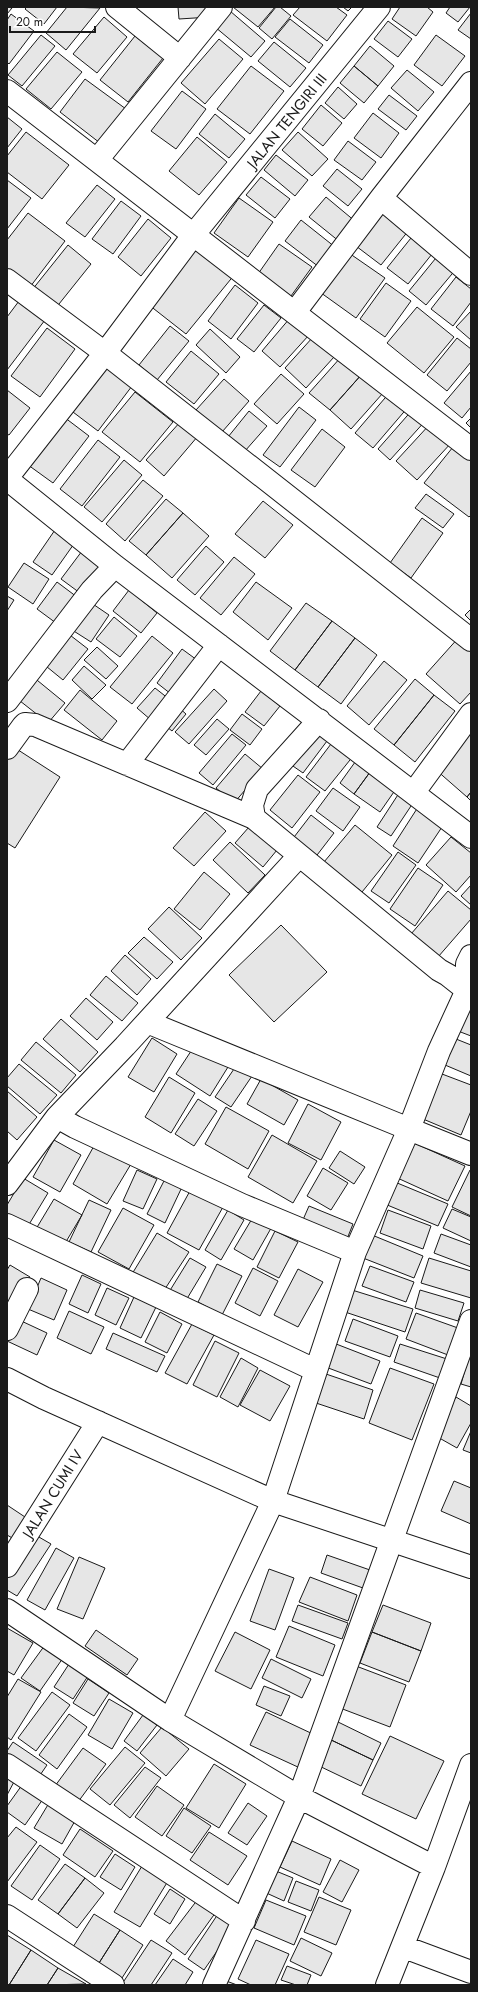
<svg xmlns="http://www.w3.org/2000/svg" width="478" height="1992" viewBox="0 0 478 1992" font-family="Jost,sans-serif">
<rect width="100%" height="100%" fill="#fff"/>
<path fill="#e6e6e6" stroke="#1a1a1a" d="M 7,7 L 12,8 L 7,14 Z
M 27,7 L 57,7 L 44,24 L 25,9 Z
M 67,7 L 100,8 L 66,50 L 46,33 Z
M 178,7 L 210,7 L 210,17 L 179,19 Z
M 233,7 L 275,7 L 258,27 Z
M 276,7 L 280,7 L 291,16 L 272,39 L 259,28 Z
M 300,7 L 336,7 L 347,15 L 327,41 L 293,15 Z
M 343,7 L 352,7 L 348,11 Z
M 400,7 L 427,7 L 433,12 L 416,36 L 392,19 Z
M 450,7 L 470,7 L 458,22 L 446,13 Z
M 230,11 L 265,41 L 251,57 L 215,27 Z
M 471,13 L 471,39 L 458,30 Z
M 11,14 L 34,31 L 9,64 L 7,62 L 7,20 Z
M 104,17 L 127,37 L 97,73 L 73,54 Z
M 290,19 L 323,45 L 309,63 L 275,37 Z
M 388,21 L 412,39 L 398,57 L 374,39 Z
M 41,35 L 55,46 L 22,86 L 8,75 Z
M 436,35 L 465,56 L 442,86 L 414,65 Z
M 135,36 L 163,58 L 128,102 L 100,80 Z
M 219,39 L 243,59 L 205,104 L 181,83 Z
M 274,42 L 306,68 L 290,87 L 258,61 Z
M 370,46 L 394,66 L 378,86 L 354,66 Z
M 57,52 L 82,72 L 51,109 L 26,89 Z
M 251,66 L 284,91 L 250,134 L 217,109 Z
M 354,66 L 378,86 L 364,103 L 340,83 Z
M 407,70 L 434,92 L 418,111 L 391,88 Z
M 85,79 L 126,109 L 100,143 L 60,112 Z
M 338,87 L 357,104 L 344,119 L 325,103 Z
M 182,91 L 206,109 L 176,149 L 151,131 Z
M 389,95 L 417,116 L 406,130 L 378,109 Z
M 321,105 L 342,123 L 323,146 L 302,129 Z
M 373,113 L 399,133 L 381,158 L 354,138 Z
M 215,114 L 245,139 L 229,158 L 199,134 Z
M 7,117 L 22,129 L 7,148 Z
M 26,132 L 69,165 L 42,199 L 7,172 L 7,156 Z
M 298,132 L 328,159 L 312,176 L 282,150 Z
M 197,137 L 227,162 L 199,195 L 169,171 Z
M 348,141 L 376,162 L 362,180 L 334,160 Z
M 276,155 L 308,180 L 295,196 L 264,170 Z
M 337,169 L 362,189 L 348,206 L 323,186 Z
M 261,177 L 290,199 L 275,218 L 246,195 Z
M 7,180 L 31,198 L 7,229 Z
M 97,185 L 115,199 L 85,237 L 66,223 Z
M 326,197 L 356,222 L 340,242 L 309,217 Z
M 239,198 L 273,222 L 248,257 L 214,233 Z
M 121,201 L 141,216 L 113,254 L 92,239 Z
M 379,207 L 409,230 L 381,265 L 352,243 Z
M 28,213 L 65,241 L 30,287 L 7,270 L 7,240 Z
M 148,219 L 171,238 L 141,276 L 118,257 Z
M 301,220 L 335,247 L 319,267 L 285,241 Z
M 415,233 L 436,249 L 408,284 L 387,268 Z
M 199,244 L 235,274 L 186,334 L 149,305 Z
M 279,244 L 312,267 L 291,296 L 258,274 Z
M 68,245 L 91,264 L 55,309 L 32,290 Z
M 346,251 L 385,278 L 356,318 L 317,290 Z
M 440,253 L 457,268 L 426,305 L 409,291 Z
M 456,277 L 471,289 L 471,302 L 453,326 L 431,309 Z
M 386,283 L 411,301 L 385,337 L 360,319 Z
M 235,285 L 258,303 L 231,339 L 208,321 Z
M 19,301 L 45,320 L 7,370 L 7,317 Z
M 264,305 L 281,318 L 254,352 L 237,339 Z
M 417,307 L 454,337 L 424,373 L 387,343 Z
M 471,311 L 471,340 L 456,327 Z
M 290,318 L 309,335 L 280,367 L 262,351 Z
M 170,326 L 189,341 L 157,380 L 139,365 Z
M 47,328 L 75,349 L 40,397 L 11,376 Z
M 210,329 L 240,357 L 226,373 L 196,345 Z
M 313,337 L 334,357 L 306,388 L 285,368 Z
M 457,338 L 471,349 L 471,362 L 447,391 L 427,375 Z
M 191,351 L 219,374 L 194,404 L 166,382 Z
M 341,357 L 362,374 L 330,410 L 309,393 Z
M 104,364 L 132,386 L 98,431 L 69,409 Z
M 471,371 L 471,407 L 462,418 L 444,403 Z
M 281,374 L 304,394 L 277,424 L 254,404 Z
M 362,374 L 383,393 L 351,429 L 330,410 Z
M 224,379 L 249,401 L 222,432 L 196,410 Z
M 7,390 L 30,408 L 9,435 L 7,434 Z
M 391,391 L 409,406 L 373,448 L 355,433 Z
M 135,392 L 173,422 L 140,462 L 102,432 Z
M 299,407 L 316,420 L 280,467 L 263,455 Z
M 414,408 L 427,419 L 390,460 L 378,449 Z
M 249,411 L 267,426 L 245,451 L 228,437 Z
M 60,414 L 89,436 L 53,483 L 24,462 Z
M 471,418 L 471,428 L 466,423 Z
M 181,421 L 198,436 L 164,476 L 146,460 Z
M 431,423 L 452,442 L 417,480 L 396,461 Z
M 322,429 L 345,447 L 315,487 L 291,470 Z
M 98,440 L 120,457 L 82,506 L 60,489 Z
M 453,447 L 471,461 L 471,515 L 469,517 L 424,483 Z
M 124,460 L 142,475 L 102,522 L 84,507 Z
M 143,480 L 163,496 L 125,541 L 106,524 Z
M 426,494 L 454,514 L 443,528 L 415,508 Z
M 166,499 L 183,513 L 146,555 L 129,541 Z
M 263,501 L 293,525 L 265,558 L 235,534 Z
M 183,513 L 209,536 L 172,578 L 146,555 Z
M 422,518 L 443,533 L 411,578 L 390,563 Z
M 57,527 L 76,541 L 52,575 L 33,562 Z
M 206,546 L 224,562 L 195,595 L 177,580 Z
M 82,551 L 101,566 L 80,593 L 61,579 Z
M 234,557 L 255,574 L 221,615 L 200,598 Z
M 24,563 L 49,579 L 33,604 L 8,587 Z
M 57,582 L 77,597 L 56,623 L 37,609 Z
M 256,582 L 292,608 L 268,640 L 233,612 Z
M 129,590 L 157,613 L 141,633 L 113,611 Z
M 7,596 L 14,600 L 7,611 Z
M 87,600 L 109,615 L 91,642 L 69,628 Z
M 306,603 L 332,621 L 295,670 L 270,651 Z
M 471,609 L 471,621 L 465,615 Z
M 114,617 L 137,636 L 120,657 L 96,639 Z
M 332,621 L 355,638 L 318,687 L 295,670 Z
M 66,632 L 88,649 L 63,680 L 41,662 Z
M 152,636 L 173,653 L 132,704 L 110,687 Z
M 460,636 L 471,646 L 471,692 L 460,704 L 426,674 Z
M 355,638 L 377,655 L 341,704 L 318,687 Z
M 97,647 L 118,666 L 106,679 L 84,660 Z
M 182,649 L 197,660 L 171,694 L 157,683 Z
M 384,661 L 407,680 L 369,725 L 347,706 Z
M 84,666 L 106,685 L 92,699 L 72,680 Z
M 32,676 L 65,703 L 48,723 L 15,697 Z
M 415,679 L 434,695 L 394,745 L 374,729 Z
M 155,688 L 169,699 L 151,720 L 137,708 Z
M 214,689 L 227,701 L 189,744 L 175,732 Z
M 80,690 L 117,721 L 102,740 L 64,710 Z
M 261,691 L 280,706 L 264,726 L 245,712 Z
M 434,695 L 455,711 L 415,762 L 394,745 Z
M 177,706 L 186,714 L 172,731 L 162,723 Z
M 242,714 L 262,729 L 250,745 L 230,730 Z
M 217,719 L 229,729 L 206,755 L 194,745 Z
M 315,731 L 327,741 L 303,773 L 290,764 Z
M 471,732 L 471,792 L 467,797 L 435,769 Z
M 232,734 L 246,745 L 213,785 L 199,773 Z
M 334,740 L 354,755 L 325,791 L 306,777 Z
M 12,746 L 60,777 L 15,848 L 7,843 L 7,754 Z
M 245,754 L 263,769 L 234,803 L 216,788 Z
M 358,758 L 373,768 L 354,794 L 340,783 Z
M 373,768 L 398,786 L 380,812 L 354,794 Z
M 298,775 L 320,792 L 292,828 L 270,810 Z
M 403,787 L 417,797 L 391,836 L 377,827 Z
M 333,788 L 360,807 L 343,831 L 316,811 Z
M 471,792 L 471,801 L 467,797 Z
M 420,804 L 446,821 L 418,863 L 393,846 Z
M 205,812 L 226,831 L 194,866 L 173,848 Z
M 311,815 L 334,833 L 314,859 L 291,841 Z
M 355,825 L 392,855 L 362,892 L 324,862 Z
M 249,827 L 277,850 L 263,867 L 235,843 Z
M 451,837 L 471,853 L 471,875 L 456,892 L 426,865 Z
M 230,842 L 265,875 L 248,893 L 213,860 Z
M 398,852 L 416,865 L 389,903 L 371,891 Z
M 418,868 L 443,885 L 415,926 L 390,909 Z
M 204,872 L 230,894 L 200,930 L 174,909 Z
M 471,885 L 471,905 L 461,896 Z
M 448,891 L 471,910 L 471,919 L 438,957 L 411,934 Z
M 169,907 L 202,938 L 181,960 L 148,929 Z
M 281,925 L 327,972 L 274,1022 L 229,975 Z
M 144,937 L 173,962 L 157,979 L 128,953 Z
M 125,955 L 151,979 L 137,995 L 111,971 Z
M 106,976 L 138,1003 L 122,1021 L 90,995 Z
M 86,998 L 113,1022 L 97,1040 L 70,1016 Z
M 471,999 L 471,1036 L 458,1031 Z
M 61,1019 L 98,1052 L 80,1072 L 43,1039 Z
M 152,1038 L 177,1054 L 154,1092 L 128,1077 Z
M 456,1039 L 471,1045 L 471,1076 L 445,1065 Z
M 36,1042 L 76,1075 L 61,1093 L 21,1060 Z
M 195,1045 L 228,1067 L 210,1096 L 176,1074 Z
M 19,1064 L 57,1095 L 40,1114 L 7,1086 L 7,1078 Z
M 236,1066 L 252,1076 L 231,1107 L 215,1097 Z
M 442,1074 L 471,1085 L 471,1111 L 461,1135 L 423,1119 Z
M 169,1077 L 195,1093 L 171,1133 L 145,1117 Z
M 261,1079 L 298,1100 L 284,1125 L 247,1104 Z
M 7,1091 L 37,1117 L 17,1140 L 7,1131 Z
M 198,1099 L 217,1111 L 194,1146 L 175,1134 Z
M 308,1104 L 341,1122 L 321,1160 L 288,1143 Z
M 226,1107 L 269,1131 L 248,1169 L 205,1144 Z
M 272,1135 L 317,1161 L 293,1203 L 248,1177 Z
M 54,1140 L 81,1155 L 60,1192 L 33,1177 Z
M 410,1141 L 465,1166 L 448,1201 L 393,1176 Z
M 95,1144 L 131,1164 L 107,1204 L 73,1184 Z
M 340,1151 L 365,1167 L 354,1184 L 329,1168 Z
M 323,1168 L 348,1183 L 331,1210 L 307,1196 Z
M 137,1170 L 157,1179 L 143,1209 L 123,1201 Z
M 470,1170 L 471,1170 L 471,1216 L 452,1207 Z
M 23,1178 L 48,1193 L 25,1231 L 7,1219 L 7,1205 Z
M 165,1179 L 182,1187 L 165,1223 L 147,1214 Z
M 390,1180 L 448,1204 L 438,1226 L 380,1202 Z
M 191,1189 L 223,1207 L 199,1250 L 167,1233 Z
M 54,1199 L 82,1215 L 64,1245 L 36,1229 Z
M 89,1200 L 111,1210 L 91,1252 L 69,1242 Z
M 309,1206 L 353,1224 L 347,1239 L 302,1222 Z
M 123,1208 L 154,1225 L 129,1269 L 98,1252 Z
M 452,1209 L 471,1217 L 471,1241 L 443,1228 Z
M 228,1210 L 244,1220 L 221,1260 L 205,1250 Z
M 388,1210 L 431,1226 L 423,1249 L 380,1233 Z
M 256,1212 L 274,1223 L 253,1260 L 234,1249 Z
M 275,1231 L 298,1242 L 279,1278 L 257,1267 Z
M 157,1233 L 189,1252 L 163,1292 L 132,1274 Z
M 441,1234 L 471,1245 L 471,1267 L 434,1253 Z
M 372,1235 L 423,1256 L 414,1278 L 363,1258 Z
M 190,1258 L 206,1267 L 185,1302 L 169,1292 Z
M 429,1258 L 471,1271 L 471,1298 L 421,1283 Z
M 217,1264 L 242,1276 L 222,1315 L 198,1302 Z
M 10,1265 L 30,1277 L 12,1307 L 7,1304 L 7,1270 Z
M 370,1266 L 414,1282 L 406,1302 L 362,1286 Z
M 253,1268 L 278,1281 L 260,1316 L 235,1303 Z
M 298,1269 L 323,1282 L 298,1327 L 274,1315 Z
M 82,1275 L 101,1284 L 88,1313 L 69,1304 Z
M 41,1278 L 67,1290 L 54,1320 L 28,1309 Z
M 107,1288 L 129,1298 L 116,1325 L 95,1315 Z
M 352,1290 L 413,1309 L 405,1332 L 345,1312 Z
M 420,1290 L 464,1303 L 458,1321 L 415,1308 Z
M 134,1297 L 156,1307 L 141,1338 L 120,1328 Z
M 69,1311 L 104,1327 L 91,1354 L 57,1338 Z
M 160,1312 L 182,1324 L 167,1353 L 145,1342 Z
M 416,1313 L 458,1328 L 448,1355 L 406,1339 Z
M 17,1319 L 47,1333 L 37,1355 L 7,1341 Z
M 353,1319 L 398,1336 L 390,1357 L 345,1341 Z
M 192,1324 L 214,1335 L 187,1384 L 165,1373 Z
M 113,1333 L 165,1356 L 157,1372 L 106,1349 Z
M 215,1341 L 239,1353 L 217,1397 L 193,1385 Z
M 331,1342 L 380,1361 L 371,1384 L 323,1366 Z
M 400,1344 L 447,1359 L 440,1378 L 394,1362 Z
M 471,1349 L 471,1387 L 461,1384 Z
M 241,1358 L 258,1368 L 238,1407 L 220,1397 Z
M 390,1368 L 434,1384 L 412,1440 L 369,1423 Z
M 260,1370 L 290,1386 L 270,1421 L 240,1405 Z
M 323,1373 L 373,1390 L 364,1419 L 313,1402 Z
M 456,1397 L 471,1406 L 471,1423 L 457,1448 L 434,1435 Z
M 471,1431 L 471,1453 L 463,1450 Z
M 454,1481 L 471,1488 L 471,1524 L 441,1511 Z
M 7,1505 L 28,1519 L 14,1539 L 7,1535 Z
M 32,1533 L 51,1544 L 17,1596 L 7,1590 L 7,1573 Z
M 56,1548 L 74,1558 L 45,1610 L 27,1600 Z
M 327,1555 L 370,1570 L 363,1588 L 321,1573 Z
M 79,1557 L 105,1568 L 83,1619 L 57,1609 Z
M 269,1569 L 294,1578 L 275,1630 L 250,1621 Z
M 310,1577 L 357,1595 L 348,1621 L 299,1602 Z
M 298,1605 L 348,1623 L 342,1639 L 292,1621 Z
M 383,1605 L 431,1623 L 421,1651 L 372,1632 Z
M 289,1626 L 335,1645 L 323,1676 L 276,1657 Z
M 7,1628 L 33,1643 L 14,1675 L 7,1671 Z
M 96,1630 L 138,1659 L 127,1675 L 85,1646 Z
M 235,1632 L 270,1650 L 251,1689 L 215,1671 Z
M 372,1632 L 421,1651 L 409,1682 L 360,1663 Z
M 45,1645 L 63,1658 L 40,1691 L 21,1678 Z
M 271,1659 L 311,1679 L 302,1698 L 262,1678 Z
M 69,1664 L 88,1676 L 73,1699 L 54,1687 Z
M 356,1666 L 406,1685 L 390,1727 L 340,1708 Z
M 18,1679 L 41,1692 L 11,1740 L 7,1737 L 7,1697 Z
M 88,1679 L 109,1693 L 94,1716 L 73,1703 Z
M 264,1686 L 290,1696 L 281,1716 L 256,1705 Z
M 52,1692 L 70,1705 L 36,1751 L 18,1738 Z
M 109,1699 L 133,1713 L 112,1749 L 88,1735 Z
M 266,1712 L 315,1735 L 300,1768 L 250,1745 Z
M 69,1714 L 87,1727 L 57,1769 L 39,1755 Z
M 143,1715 L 157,1725 L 137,1751 L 124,1741 Z
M 336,1721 L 381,1743 L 373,1760 L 327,1738 Z
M 162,1727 L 189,1749 L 166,1776 L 140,1753 Z
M 390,1736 L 444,1761 L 416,1819 L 362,1794 Z
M 327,1738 L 373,1760 L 361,1786 L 315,1764 Z
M 13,1742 L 47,1765 L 36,1781 L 7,1762 L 7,1751 Z
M 125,1747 L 145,1763 L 110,1805 L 90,1789 Z
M 83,1748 L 106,1764 L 78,1802 L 55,1786 Z
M 214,1764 L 246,1784 L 219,1828 L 186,1808 Z
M 145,1767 L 161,1778 L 130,1818 L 114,1805 Z
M 7,1775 L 15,1780 L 7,1795 Z
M 22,1785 L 43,1799 L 25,1825 L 7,1812 L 7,1806 Z
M 157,1786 L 184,1805 L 162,1836 L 135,1817 Z
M 49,1803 L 76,1819 L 62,1844 L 34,1828 Z
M 248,1803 L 267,1816 L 247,1845 L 228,1833 Z
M 184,1808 L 211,1826 L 192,1853 L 166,1836 Z
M 16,1827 L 37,1842 L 7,1882 L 7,1838 Z
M 80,1829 L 113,1851 L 95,1877 L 63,1855 Z
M 209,1832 L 247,1856 L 228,1885 L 190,1860 Z
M 292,1841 L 331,1859 L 320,1885 L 280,1867 Z
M 40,1845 L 60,1859 L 32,1900 L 11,1886 Z
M 115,1854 L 135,1867 L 121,1890 L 100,1877 Z
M 340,1860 L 359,1870 L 342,1902 L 323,1892 Z
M 65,1864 L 85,1878 L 58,1914 L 38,1900 Z
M 142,1866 L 168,1881 L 140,1927 L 114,1912 Z
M 271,1869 L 293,1878 L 284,1901 L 262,1891 Z
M 85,1878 L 104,1893 L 77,1928 L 58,1914 Z
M 296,1881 L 319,1890 L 311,1911 L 288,1902 Z
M 170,1889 L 185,1899 L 170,1924 L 154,1914 Z
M 319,1897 L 351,1910 L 336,1945 L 304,1932 Z
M 198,1899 L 216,1912 L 185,1955 L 166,1941 Z
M 266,1900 L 306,1916 L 294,1945 L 254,1928 Z
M 94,1914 L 120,1930 L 99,1963 L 73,1947 Z
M 218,1914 L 235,1925 L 204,1970 L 188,1959 Z
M 120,1930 L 143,1945 L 122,1978 L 99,1963 Z
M 7,1935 L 31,1950 L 9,1985 L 7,1985 Z
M 301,1938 L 332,1953 L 321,1976 L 290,1961 Z
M 151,1940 L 172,1953 L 151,1985 L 124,1985 L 122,1984 Z
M 256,1940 L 289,1954 L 275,1985 L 251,1985 L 238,1979 Z
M 31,1950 L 58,1968 L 47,1985 L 9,1985 Z
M 173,1959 L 193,1972 L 185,1985 L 155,1985 Z
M 287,1966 L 311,1975 L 307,1985 L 296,1985 L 281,1980 Z
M 58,1968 L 86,1984 L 47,1985 Z
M 221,1979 L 237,1985 L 219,1985 Z"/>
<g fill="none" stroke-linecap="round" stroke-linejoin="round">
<g stroke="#1a1a1a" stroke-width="24">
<path id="minor" d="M 117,7 L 180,58
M 7,91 L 471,449
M 97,160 L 221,7
M 381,198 L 471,274
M 7,280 L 105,353 L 471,640
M 295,312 L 381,198 L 471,83
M 7,478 L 105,353 L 194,234 L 379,7
M 7,479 L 115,566 L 471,837
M 7,701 L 92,590 L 115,566
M 319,720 L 257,789 L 252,805 L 254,818 L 439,970 L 448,975 L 467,990 L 467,964 L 471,956
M 7,748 L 23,726 L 25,724 L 35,725 L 254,818
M 127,764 L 219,645
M 414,792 L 471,714
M 147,1022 L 409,1129 L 439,1051 L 467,990
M 57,1117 L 125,1046 L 299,856
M 7,1184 L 57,1117 L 75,1127 L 242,1205 L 355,1252 L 273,1501 L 170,1720
M 7,1225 L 315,1370
M 355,1252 L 409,1129 L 471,1154
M 7,1329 L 27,1289
M 7,1379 L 44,1398 L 273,1501 L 471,1567
M 7,1566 L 98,1422
M 7,1610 L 170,1720 L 299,1797 L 471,1321
M 7,1765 L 244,1921
M 7,1916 L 113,1985
M 404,1947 L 471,1972
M 214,1985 L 299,1797 L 434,1867
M 387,1985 L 434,1867 L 471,1765"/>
</g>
<use href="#minor" stroke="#fff" stroke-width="22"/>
</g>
<g text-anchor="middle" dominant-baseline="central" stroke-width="3" stroke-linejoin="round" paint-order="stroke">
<g font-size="15" fill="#1a1a1a" stroke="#fff">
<text transform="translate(287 121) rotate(-51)">JALAN TENGIRI III</text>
<text transform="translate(53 1494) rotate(-58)">JALAN CUMI IV</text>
</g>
</g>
<rect width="478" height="1992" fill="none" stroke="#1a1a1a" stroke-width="16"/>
<path d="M10 26v6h85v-6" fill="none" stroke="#1a1a1a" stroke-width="2"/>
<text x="16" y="26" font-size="12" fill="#1a1a1a" stroke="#ffffff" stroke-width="3" paint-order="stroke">20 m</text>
</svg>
